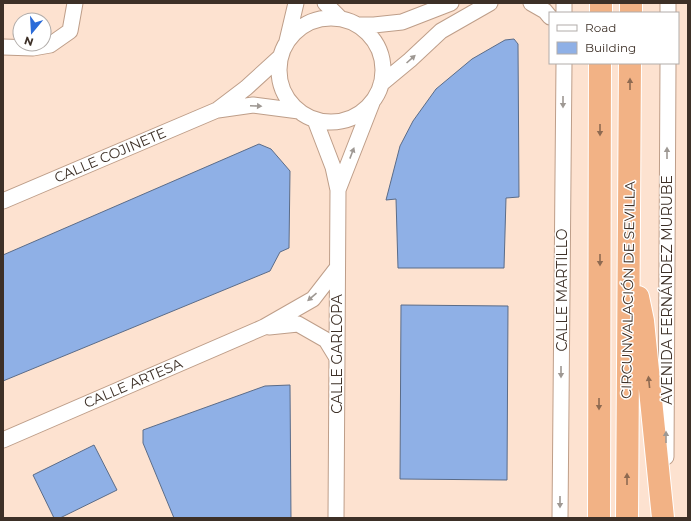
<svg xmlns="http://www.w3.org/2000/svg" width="691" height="521" viewBox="0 0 691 521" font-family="Montserrat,sans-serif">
<rect width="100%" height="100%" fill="#fde2d0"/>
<path fill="#8fb0e6" stroke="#5b6c88" d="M 514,39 L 518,44 L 519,197 L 506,198 L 504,268 L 398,268 L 396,199 L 386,200 L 400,146 L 413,121 L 436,89 L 472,59 L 505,40 Z
M 259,144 L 271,149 L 290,171 L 289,248 L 280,252 L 270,271 L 3,381 L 3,255 Z
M 401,305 L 508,306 L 507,480 L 400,479 Z
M 290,385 L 291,518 L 174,518 L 143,443 L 143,430 L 265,386 Z
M 94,445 L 117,490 L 60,518 L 54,518 L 33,475 Z"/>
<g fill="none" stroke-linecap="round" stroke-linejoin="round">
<g stroke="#be9e89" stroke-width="17">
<path id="minor" d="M 325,3 L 341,19
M 531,3 L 545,11 L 550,17
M 564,13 L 564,3
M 668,13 L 668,3
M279 70a52 52 0 1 1 104 0a52 52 0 1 1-104 0Z
M 358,25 L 374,25 L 402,22 L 451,3
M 287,41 L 296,3
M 3,47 L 33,48 L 50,45 L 70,31 L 75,3
M 381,84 L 410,60 L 441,31 L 490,3
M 218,110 L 253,105 L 299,111
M 315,120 L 333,167 L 338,190 L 336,518
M 338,190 L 372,103
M 3,201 L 217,110 L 246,88 L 280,57
M 269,327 L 298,324 L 326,340 L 337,358
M 3,440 L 264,327 L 313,299 L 337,268
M 666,457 L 668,63
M 560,518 L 564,63"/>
</g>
<g stroke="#fff" stroke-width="24">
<path id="highway" d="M 601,13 L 601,3
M 631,13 L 631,3
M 638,297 L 643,321 L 663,518
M 599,518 L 600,63
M 627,518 L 630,63"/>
</g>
<use href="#minor" stroke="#fff" stroke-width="15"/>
<use href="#highway" stroke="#f2b285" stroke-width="22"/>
</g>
<defs><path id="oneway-solid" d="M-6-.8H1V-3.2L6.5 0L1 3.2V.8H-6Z"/></defs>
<g fill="#9e9893">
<use href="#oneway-solid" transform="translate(411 59) rotate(-42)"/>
<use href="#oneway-solid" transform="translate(563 102) rotate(90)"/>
<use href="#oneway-solid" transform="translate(256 106) rotate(3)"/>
<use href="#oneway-solid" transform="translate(352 153) rotate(-69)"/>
<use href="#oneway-solid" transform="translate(667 153) rotate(-90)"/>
<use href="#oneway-solid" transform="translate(312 297) rotate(139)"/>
<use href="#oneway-solid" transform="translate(561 372) rotate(90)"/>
<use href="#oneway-solid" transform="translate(666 437) rotate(-90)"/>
<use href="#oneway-solid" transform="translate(560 502) rotate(90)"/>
</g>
<g fill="#8e6a51">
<use href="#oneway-solid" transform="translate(630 84) rotate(-90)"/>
<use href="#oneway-solid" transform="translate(600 130) rotate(90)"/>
<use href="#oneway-solid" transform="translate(600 260) rotate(90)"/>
<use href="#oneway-solid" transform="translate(649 382) rotate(-96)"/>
<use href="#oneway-solid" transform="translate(599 404) rotate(90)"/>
<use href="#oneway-solid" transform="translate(627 479) rotate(-90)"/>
</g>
<g text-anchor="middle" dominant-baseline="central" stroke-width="3" stroke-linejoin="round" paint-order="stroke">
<g font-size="14" fill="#3d3027" stroke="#fff">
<text transform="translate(110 155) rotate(-23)">CALLE COJINETE</text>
<text transform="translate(562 290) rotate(-90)">CALLE MARTILLO</text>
<text transform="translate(628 290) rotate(-89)">CIRCUNVALACIÓN DE SEVILLA</text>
<text transform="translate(667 290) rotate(-90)">AVENIDA FERNÁNDEZ MURUBE</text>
<text transform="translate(337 354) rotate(-90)">CALLE GARLOPA</text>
<text transform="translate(133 383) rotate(-23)">CALLE ARTESA</text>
</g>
</g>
<rect width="691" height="521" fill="none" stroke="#3d3027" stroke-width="8"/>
<rect x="549" y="12" width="130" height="52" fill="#ffffff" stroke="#b1aca9"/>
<rect x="557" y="25" width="20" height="6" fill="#ffffff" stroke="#b1aca9"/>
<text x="585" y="32" font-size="12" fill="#3d3027">Road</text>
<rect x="557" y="42" width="20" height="12" fill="#8fb0e6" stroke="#b1aca9"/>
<text x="585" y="52" font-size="12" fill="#3d3027">Building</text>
<g transform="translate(32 32) rotate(198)"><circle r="19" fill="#ffffff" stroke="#b1aca9"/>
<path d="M0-3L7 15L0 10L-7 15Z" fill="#2b6bd8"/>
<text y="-6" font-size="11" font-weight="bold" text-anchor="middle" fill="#3d3027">N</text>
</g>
</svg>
